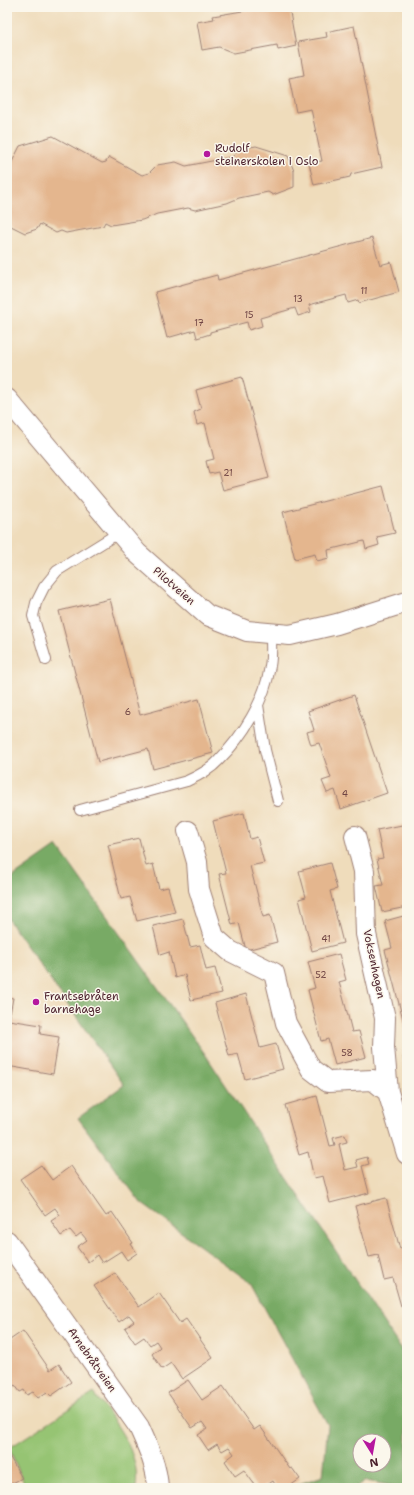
<svg xmlns="http://www.w3.org/2000/svg" width="414" height="1495" viewBox="0 0 414 1495" font-family="'Shantell Sans',sans-serif">
<rect width="100%" height="100%" fill="#fbf7ec"/>
<filter id="ink" filterUnits="userSpaceOnUse"><feTurbulence type="fractalNoise" baseFrequency=".025" numOctaves="2"/><feDisplacementMap in="SourceGraphic" scale="8" xChannelSelector="R" yChannelSelector="G"/><feConvolveMatrix kernelMatrix="1 2 1 2 8 2 1 2 1" color-interpolation-filters="sRGB"/></filter>
<filter id="wash" filterUnits="userSpaceOnUse"><feTurbulence type="fractalNoise" baseFrequency=".012" numOctaves="4" result="noise"/><feDisplacementMap in="SourceGraphic" scale="16" xChannelSelector="R" yChannelSelector="G"/><feGaussianBlur stdDeviation="0.9" result="paint"/><feColorMatrix in="noise" values="0 0 0 0 0 0 0 0 0 0 0 0 0 0 0 0 0 1.4 0 .05"/><feComposite in="paint" operator="in"/></filter>
<g filter="url(#wash)">
<rect width="100%" height="100%" fill="#efdcbb"/>
<path fill="#96c473" stroke="#70724f" d="M 94,1393 C 114,1422 141,1451 136,1488 L 26,1488 L 9,1448 Z"/>
<path fill="#78aa65" stroke="#616448" fill-rule="evenodd" d="M 57,846 L 205,1054 L 407,1358 L 407,1488 L 395,1488 L 394,1486 L 366,1481 L 355,1488 L 287,1488 L 323,1476 L 328,1425 L 251,1283 L 141,1203 L 78,1118 L 124,1085 L 7,918 L 7,881 ZM 360,1441 L 384,1441 L 384,1465 L 360,1465 Z"/>
<g id="blocks">
<path fill="#e4b68e" d="M 266,7 L 289,7 L 296,46 L 278,50 L 277,45 L 234,53 L 219,47 L 202,50 L 197,22 L 214,19 L 213,16 Z
M 354,26 L 382,167 L 351,174 L 350,177 L 314,185 L 309,163 L 322,161 L 311,109 L 296,112 L 289,78 L 304,75 L 298,42 L 327,37 L 326,32 Z
M 53,136 L 102,163 L 106,162 L 109,157 L 142,175 L 149,173 L 157,165 L 176,162 L 186,166 L 232,157 L 240,149 L 256,146 L 288,156 L 294,171 L 294,187 L 273,195 L 268,192 L 239,198 L 227,203 L 195,210 L 188,208 L 157,214 L 142,220 L 111,225 L 105,222 L 103,226 L 66,233 L 61,231 L 56,233 L 40,224 L 37,229 L 25,233 L 7,224 L 7,166 L 11,164 L 20,146 Z
M 372,238 L 380,265 L 391,262 L 399,292 L 359,303 L 358,300 L 348,303 L 346,295 L 309,305 L 311,312 L 298,316 L 295,308 L 260,318 L 262,326 L 249,330 L 247,322 L 210,332 L 210,334 L 197,338 L 195,330 L 167,338 L 155,292 L 217,275 L 218,280 Z
M 242,377 L 269,478 L 223,490 L 218,472 L 209,474 L 206,461 L 214,459 L 205,423 L 197,425 L 194,412 L 201,409 L 196,390 Z
M 383,486 L 395,533 L 377,537 L 379,545 L 366,549 L 364,541 L 328,550 L 329,558 L 317,561 L 315,554 L 295,559 L 283,512 Z
M 110,599 L 140,715 L 199,699 L 213,753 L 153,769 L 148,749 L 98,762 L 59,611 Z
M 354,695 L 387,793 L 341,809 L 335,790 L 327,793 L 322,781 L 331,778 L 319,743 L 311,745 L 307,732 L 314,730 L 308,711 Z
M 244,813 L 250,839 L 257,837 L 264,863 L 250,866 L 257,893 L 263,917 L 270,915 L 277,942 L 246,950 L 239,923 L 232,925 L 219,874 L 226,873 L 213,821 Z
M 407,824 L 407,907 L 382,912 L 376,886 L 383,885 L 377,859 L 383,858 L 377,830 Z
M 139,838 L 146,866 L 153,864 L 159,889 L 168,887 L 175,912 L 137,921 L 130,897 L 121,899 L 108,845 Z
M 330,863 L 337,889 L 330,891 L 343,943 L 312,951 L 299,899 L 306,897 L 299,871 Z
M 407,915 L 407,1026 L 405,1027 L 385,950 L 392,948 L 385,921 Z
M 183,919 L 190,947 L 200,945 L 206,970 L 215,968 L 222,993 L 191,1000 L 185,975 L 175,978 L 169,952 L 160,955 L 153,926 Z
M 339,954 L 346,980 L 339,982 L 346,1008 L 352,1032 L 359,1031 L 366,1057 L 335,1065 L 328,1039 L 321,1041 L 308,990 L 315,988 L 308,962 Z
M 246,994 L 260,1048 L 276,1044 L 283,1069 L 245,1079 L 238,1054 L 229,1056 L 215,1003 Z
M 7,997 L 13,998 L 9,1020 L 41,1025 L 40,1034 L 59,1037 L 53,1074 L 7,1066 Z
M 407,1056 L 407,1071 L 403,1057 Z
M 317,1096 L 330,1146 L 335,1145 L 333,1138 L 345,1135 L 347,1142 L 339,1144 L 345,1170 L 358,1167 L 356,1160 L 367,1157 L 369,1164 L 362,1166 L 369,1193 L 330,1203 L 323,1176 L 314,1178 L 308,1152 L 299,1155 L 285,1105 Z
M 41,1165 L 52,1180 L 71,1166 L 106,1216 L 112,1212 L 133,1243 L 131,1244 L 137,1253 L 127,1260 L 121,1251 L 102,1263 L 97,1255 L 88,1262 L 77,1247 L 87,1240 L 81,1233 L 76,1237 L 70,1230 L 61,1236 L 51,1221 L 60,1215 L 55,1208 L 45,1215 L 20,1179 Z
M 386,1198 L 400,1249 L 405,1247 L 403,1240 L 407,1239 L 407,1304 L 401,1306 L 393,1278 L 384,1280 L 378,1255 L 369,1257 L 355,1206 Z
M 115,1273 L 139,1307 L 159,1293 L 180,1323 L 186,1319 L 213,1358 L 182,1379 L 171,1363 L 162,1369 L 152,1354 L 160,1347 L 156,1341 L 150,1345 L 144,1337 L 135,1343 L 125,1328 L 134,1321 L 129,1315 L 119,1322 L 94,1286 Z
M 23,1331 L 50,1370 L 59,1364 L 71,1382 L 51,1396 L 47,1392 L 38,1398 L 33,1392 L 27,1395 L 24,1390 L 20,1392 L 15,1385 L 7,1390 L 7,1342 Z
M 188,1380 L 202,1400 L 223,1386 L 254,1430 L 260,1426 L 290,1469 L 292,1468 L 300,1479 L 287,1488 L 277,1488 L 273,1481 L 263,1488 L 257,1488 L 244,1470 L 235,1476 L 225,1461 L 234,1454 L 229,1447 L 222,1451 L 217,1444 L 208,1450 L 198,1435 L 207,1429 L 202,1422 L 192,1428 L 168,1393 Z
M 8,1454 L 22,1478 L 7,1486 L 7,1455 Z"/>
</g>
</g>
<g filter="url(#ink)">
<use href="#blocks" fill-opacity="0" stroke="#9c7e73" stroke-width="1"/>
<g fill="none" stroke-linecap="round" stroke-linejoin="round">
<g stroke="#9c7e73" stroke-width="12">
<path id="lane" d="M 46,660 L 33,616 L 36,603 L 44,587 L 57,571 L 120,532
M 258,705 L 265,750 L 278,801
M 80,810 L 187,781 C 198,776 210,770 218,761 C 243,736 265,701 270,666 C 272,656 271,645 271,635"/>
</g>
<g stroke="#9c7e73" stroke-width="22">
<path id="street" d="M 7,399 L 137,553 L 207,615 L 247,631 L 290,635 L 337,624 L 407,602
M 188,831 L 197,862 L 199,889 L 214,937 L 230,951 L 274,973 L 286,1023 L 311,1069 L 328,1082 L 373,1080 L 388,1092
M 355,836 L 364,871 L 366,934 L 385,1018 L 384,1047 L 388,1092 L 407,1154
M 7,1241 L 139,1427 C 148,1447 157,1466 158,1488"/>
</g>
<use href="#lane" stroke="#fff" stroke-width="10"/>
<use href="#street" stroke="#fff" stroke-width="20"/>
</g>
</g>
<g fill="#b5179e" stroke="#fbf7ec" stroke-width="1.5">
<circle cx="207" cy="154" r="4"/>
<circle cx="36" cy="1002" r="4"/>
</g>
<g text-anchor="middle" dominant-baseline="central" stroke-width="3" stroke-linejoin="round" paint-order="stroke">
<g font-size="9" fill="#704544">
<text x="364" y="291">11</text>
<text x="298" y="299">13</text>
<text x="249" y="315">15</text>
<text x="199" y="323">17</text>
<text x="228" y="473">21</text>
<text x="128" y="712">6</text>
<text x="345" y="794">4</text>
<text x="326" y="939">41</text>
<text x="321" y="975">52</text>
<text x="347" y="1053">58</text>
</g>
<g font-size="11" fill="#4a1f2b" stroke="#fbf7ec" text-anchor="start">
<text x="215" y="148">Rudolf<tspan x="215" dy="13">steinerskolen i Oslo</tspan></text>
<text x="44" y="996">Frantsebråten<tspan x="44" dy="13">barnehage</tspan></text>
</g>
<g font-size="11" fill="#4a1f2b" stroke="#fbf7ec">
<text transform="translate(174 586) rotate(41)">Pilotveien</text>
<text transform="translate(374 964) rotate(78)">Voksenhagen</text>
<text transform="translate(92 1360) rotate(55)">Arnebråtveien</text>
</g>
</g>
<rect width="414" height="1495" fill="none" stroke="#fbf7ec" stroke-width="24"/>
<g transform="translate(372 1453) rotate(169)"><circle r="19" fill="#fbf7ec" stroke="#b4a19f"/>
<path d="M0-3L7 15L0 10L-7 15Z" fill="#b5179e"/>
<text y="-6" font-size="11" font-weight="bold" text-anchor="middle" fill="#4a1f2b">N</text>
</g>
</svg>
